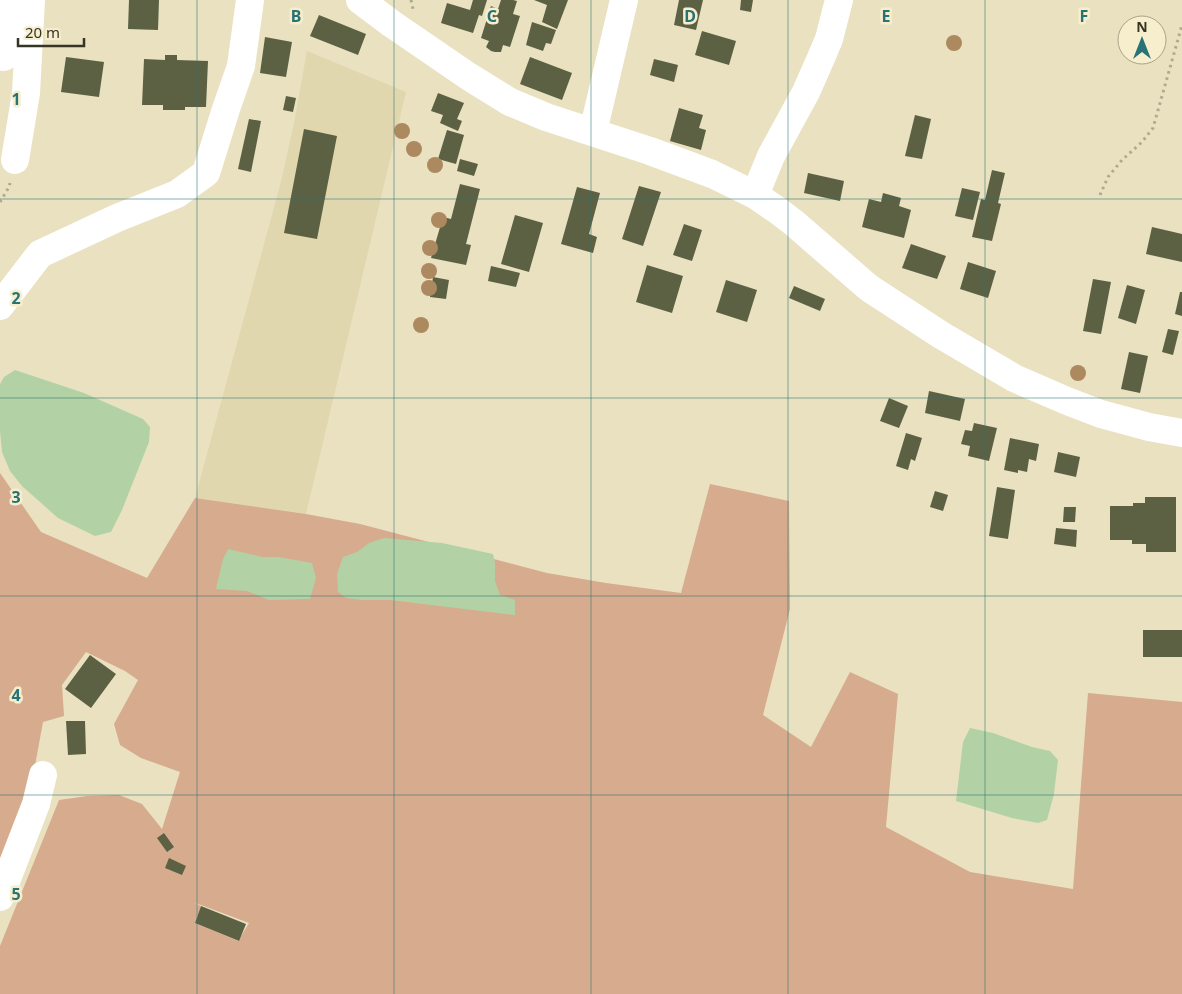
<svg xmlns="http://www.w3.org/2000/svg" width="1182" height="994" viewBox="0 0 1182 994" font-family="'Noto Sans',sans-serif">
<rect width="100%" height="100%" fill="#e9e1c0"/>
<path fill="#e1d7ae" d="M 307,51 L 406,92 L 306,514 L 195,498 L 282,178 L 295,118 Z"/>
<path fill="#d7ab8d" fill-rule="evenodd" d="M 0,473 L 41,532 L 147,578 L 195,498 L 306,514 L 360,524 L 547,573 L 606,583 L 681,593 L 710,484 L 789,501 L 790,609 L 763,715 L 811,747 L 850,672 L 898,694 L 886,827 L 970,872 L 1073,889 L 1088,693 L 1182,702 L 1182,994 L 0,994 L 0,946 L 59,800 L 87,796 L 119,795 L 142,804 L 162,829 L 180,772 L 141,758 L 120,745 L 114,724 L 138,680 L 125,671 L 86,652 L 62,685 L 64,716 L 43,722 L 34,771 L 0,897 ZM 194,903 L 201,905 L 249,923 L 238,941 L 195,923 L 201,906 Z"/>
<path fill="#b2d2a5" d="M 15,370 L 84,393 L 143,419 L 150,427 L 149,442 L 122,510 L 111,532 L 95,536 L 58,518 L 22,486 L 10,471 L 2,452 L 0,431 L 0,384 L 4,377 Z
M 384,538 L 442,543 L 493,554 L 495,563 L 495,581 L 500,595 L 515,600 L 515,615 L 390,600 L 362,600 L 346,598 L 338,592 L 337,574 L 343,557 L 357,552 L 369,543 Z
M 228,549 L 262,557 L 278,557 L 312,563 L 316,578 L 310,599 L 269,600 L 247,591 L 216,589 L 223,559 Z
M 970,728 L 993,733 L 1032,747 L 1050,751 L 1058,760 L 1054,794 L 1047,820 L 1038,823 L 1012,818 L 956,801 L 963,742 Z"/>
<path fill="#5c6144" d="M 129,0 L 159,0 L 158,30 L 128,29 Z
M 473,0 L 487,0 L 482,16 L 479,15 L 473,33 L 441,23 L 447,3 L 470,10 Z
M 501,0 L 513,0 L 517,1 L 513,14 L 520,16 L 510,47 L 503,45 L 501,52 L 495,52 L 491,51 L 486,47 L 489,41 L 481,38 L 491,6 L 498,9 Z
M 534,0 L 568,0 L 557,29 L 542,22 L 547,5 Z
M 679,0 L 703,0 L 696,30 L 674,25 Z
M 741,0 L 753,0 L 751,12 L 740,10 Z
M 319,15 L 366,34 L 358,55 L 310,36 Z
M 532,22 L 556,30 L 551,44 L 546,43 L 543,51 L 526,45 Z
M 702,31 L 736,41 L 729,65 L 695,55 Z
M 265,37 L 292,42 L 286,77 L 260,73 Z
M 165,55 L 177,55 L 177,60 L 208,61 L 206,107 L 185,107 L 185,110 L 163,110 L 163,105 L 142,105 L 144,59 L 165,60 Z
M 66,57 L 104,62 L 99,97 L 61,92 Z
M 530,57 L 572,73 L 562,100 L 520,84 Z
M 654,59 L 678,65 L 674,82 L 650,75 Z
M 438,93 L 464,103 L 457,119 L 462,121 L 458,131 L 440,123 L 443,115 L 431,111 Z
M 286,96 L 296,98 L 293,112 L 283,110 Z
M 679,108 L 703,115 L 699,128 L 706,130 L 701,150 L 670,141 Z
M 915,115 L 931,119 L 922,159 L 905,156 Z
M 249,119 L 261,121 L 251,172 L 238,169 Z
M 304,129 L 337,136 L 317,239 L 284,233 Z
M 447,130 L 464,135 L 456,164 L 438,159 Z
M 460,159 L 478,164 L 474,176 L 457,171 Z
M 992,170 L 1005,173 L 998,203 L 1001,204 L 992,241 L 972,237 L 981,199 L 985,200 Z
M 808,173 L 844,181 L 840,201 L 804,193 Z
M 460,184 L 480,189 L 466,244 L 471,245 L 466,265 L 431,258 L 443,217 L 451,219 Z
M 639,186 L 661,192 L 643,246 L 622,239 Z
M 577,187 L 600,193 L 589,234 L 597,237 L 593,253 L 561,244 Z
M 962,188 L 980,192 L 973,220 L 955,216 Z
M 883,193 L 901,198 L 899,206 L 911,210 L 904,238 L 862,227 L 869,199 L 881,202 Z
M 515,215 L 543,223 L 529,272 L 501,264 Z
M 684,224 L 702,230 L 692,261 L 673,255 Z
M 1152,227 L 1182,234 L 1182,262 L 1146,254 Z
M 911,244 L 946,256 L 937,279 L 902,268 Z
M 968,262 L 996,271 L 988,298 L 960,289 Z
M 647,265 L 683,276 L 672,313 L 636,302 Z
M 491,266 L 520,273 L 516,287 L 488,281 Z
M 433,277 L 449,280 L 446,299 L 430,297 Z
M 1093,279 L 1111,282 L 1101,334 L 1083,331 Z
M 726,280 L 757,290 L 747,322 L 716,312 Z
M 1127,285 L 1145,290 L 1136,324 L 1118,318 Z
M 794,286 L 825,299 L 820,311 L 789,298 Z
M 1180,292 L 1182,292 L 1182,316 L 1175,314 Z
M 1168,329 L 1179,331 L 1173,355 L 1162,352 Z
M 1129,352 L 1148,356 L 1140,393 L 1121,389 Z
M 929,391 L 965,399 L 960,421 L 925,413 Z
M 889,398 L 908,406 L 899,428 L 880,421 Z
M 974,423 L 997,428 L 989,461 L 968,456 L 970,446 L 961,444 L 965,430 L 972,431 Z
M 906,433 L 922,438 L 915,461 L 911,459 L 908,470 L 896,466 Z
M 1010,438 L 1039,444 L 1036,461 L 1029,459 L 1027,472 L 1018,470 L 1018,473 L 1004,470 Z
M 1058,452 L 1080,457 L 1076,477 L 1054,472 Z
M 997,487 L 1015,490 L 1008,539 L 989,536 Z
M 935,491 L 948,495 L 943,511 L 930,507 Z
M 1145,497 L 1176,497 L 1176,552 L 1146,552 L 1146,544 L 1132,544 L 1132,540 L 1110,540 L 1110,506 L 1133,506 L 1133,503 L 1145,503 Z
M 1064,507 L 1076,507 L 1075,522 L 1063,522 Z
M 1056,528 L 1077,530 L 1076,547 L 1054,544 Z
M 1143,630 L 1182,630 L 1182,657 L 1143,657 Z
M 90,655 L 116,674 L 91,708 L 65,689 Z
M 66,721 L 85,721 L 86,754 L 68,755 Z
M 164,833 L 174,847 L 167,852 L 157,838 Z
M 169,858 L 186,866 L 182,875 L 165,868 Z
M 201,906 L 246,924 L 239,941 L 195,923 Z"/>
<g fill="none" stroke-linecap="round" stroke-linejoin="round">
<path stroke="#b0a98f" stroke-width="3" stroke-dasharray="2.5 4" stroke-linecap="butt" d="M 411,0 L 413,9
M 1100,195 L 1108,177 L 1122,160 L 1142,142 L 1153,128 L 1182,25
M 0,202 L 9,187 L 10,183"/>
<path stroke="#fff" stroke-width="28" d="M 360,0 L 392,24 L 468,76 L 510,102 L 546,117 L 650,151 L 712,174 L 755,195 L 777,210 L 794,223 L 869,288 L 941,335 L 1014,378 L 1067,401 L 1101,414 L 1149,427 L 1182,433
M 4,57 L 10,6 L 13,0
M 593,132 L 624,0
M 15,160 L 26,93 L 31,0
M 755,195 L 771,156 L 806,92 L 821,58 L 829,39 L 839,0
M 0,306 L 40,254 L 117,218 L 177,194 L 206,173 L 226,109 L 241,66 L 250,0
M 0,897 L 36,804 L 43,775"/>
</g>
<g fill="#ac895e">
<circle cx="954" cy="43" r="8"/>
<circle cx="402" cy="131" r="8"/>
<circle cx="414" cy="149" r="8"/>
<circle cx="435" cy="165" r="8"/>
<circle cx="439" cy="220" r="8"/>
<circle cx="430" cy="248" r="8"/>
<circle cx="429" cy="271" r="8"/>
<circle cx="429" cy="288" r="8"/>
<circle cx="421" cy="325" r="8"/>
<circle cx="1078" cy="373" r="8"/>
</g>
<path fill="none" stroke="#287375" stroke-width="1" stroke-opacity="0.55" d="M 197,0 L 197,994M 394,0 L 394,994M 591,0 L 591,994M 788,0 L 788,994M 985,0 L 985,994M 0,199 L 1182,199M 0,398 L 1182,398M 0,596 L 1182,596M 0,795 L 1182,795"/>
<g font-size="16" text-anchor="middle" font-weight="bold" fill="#287375" stroke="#f6eecc" stroke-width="5" stroke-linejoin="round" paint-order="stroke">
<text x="296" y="22">B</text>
<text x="492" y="22">C</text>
<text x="690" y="22">D</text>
<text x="886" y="22">E</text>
<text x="1084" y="22">F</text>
<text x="16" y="105">1</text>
<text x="16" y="304">2</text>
<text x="16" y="503">3</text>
<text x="16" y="701">4</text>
<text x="16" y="900">5</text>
</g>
<g transform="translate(1142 40)"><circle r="24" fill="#f6eecc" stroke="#aaa48a"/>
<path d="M0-4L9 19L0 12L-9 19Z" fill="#287375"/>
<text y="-8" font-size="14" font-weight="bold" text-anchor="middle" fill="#373426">N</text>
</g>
<path d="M18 38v8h66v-8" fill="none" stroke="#373426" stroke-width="2.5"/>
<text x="25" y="38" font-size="15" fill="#373426" stroke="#f6eecc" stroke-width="4" paint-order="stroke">20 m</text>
</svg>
